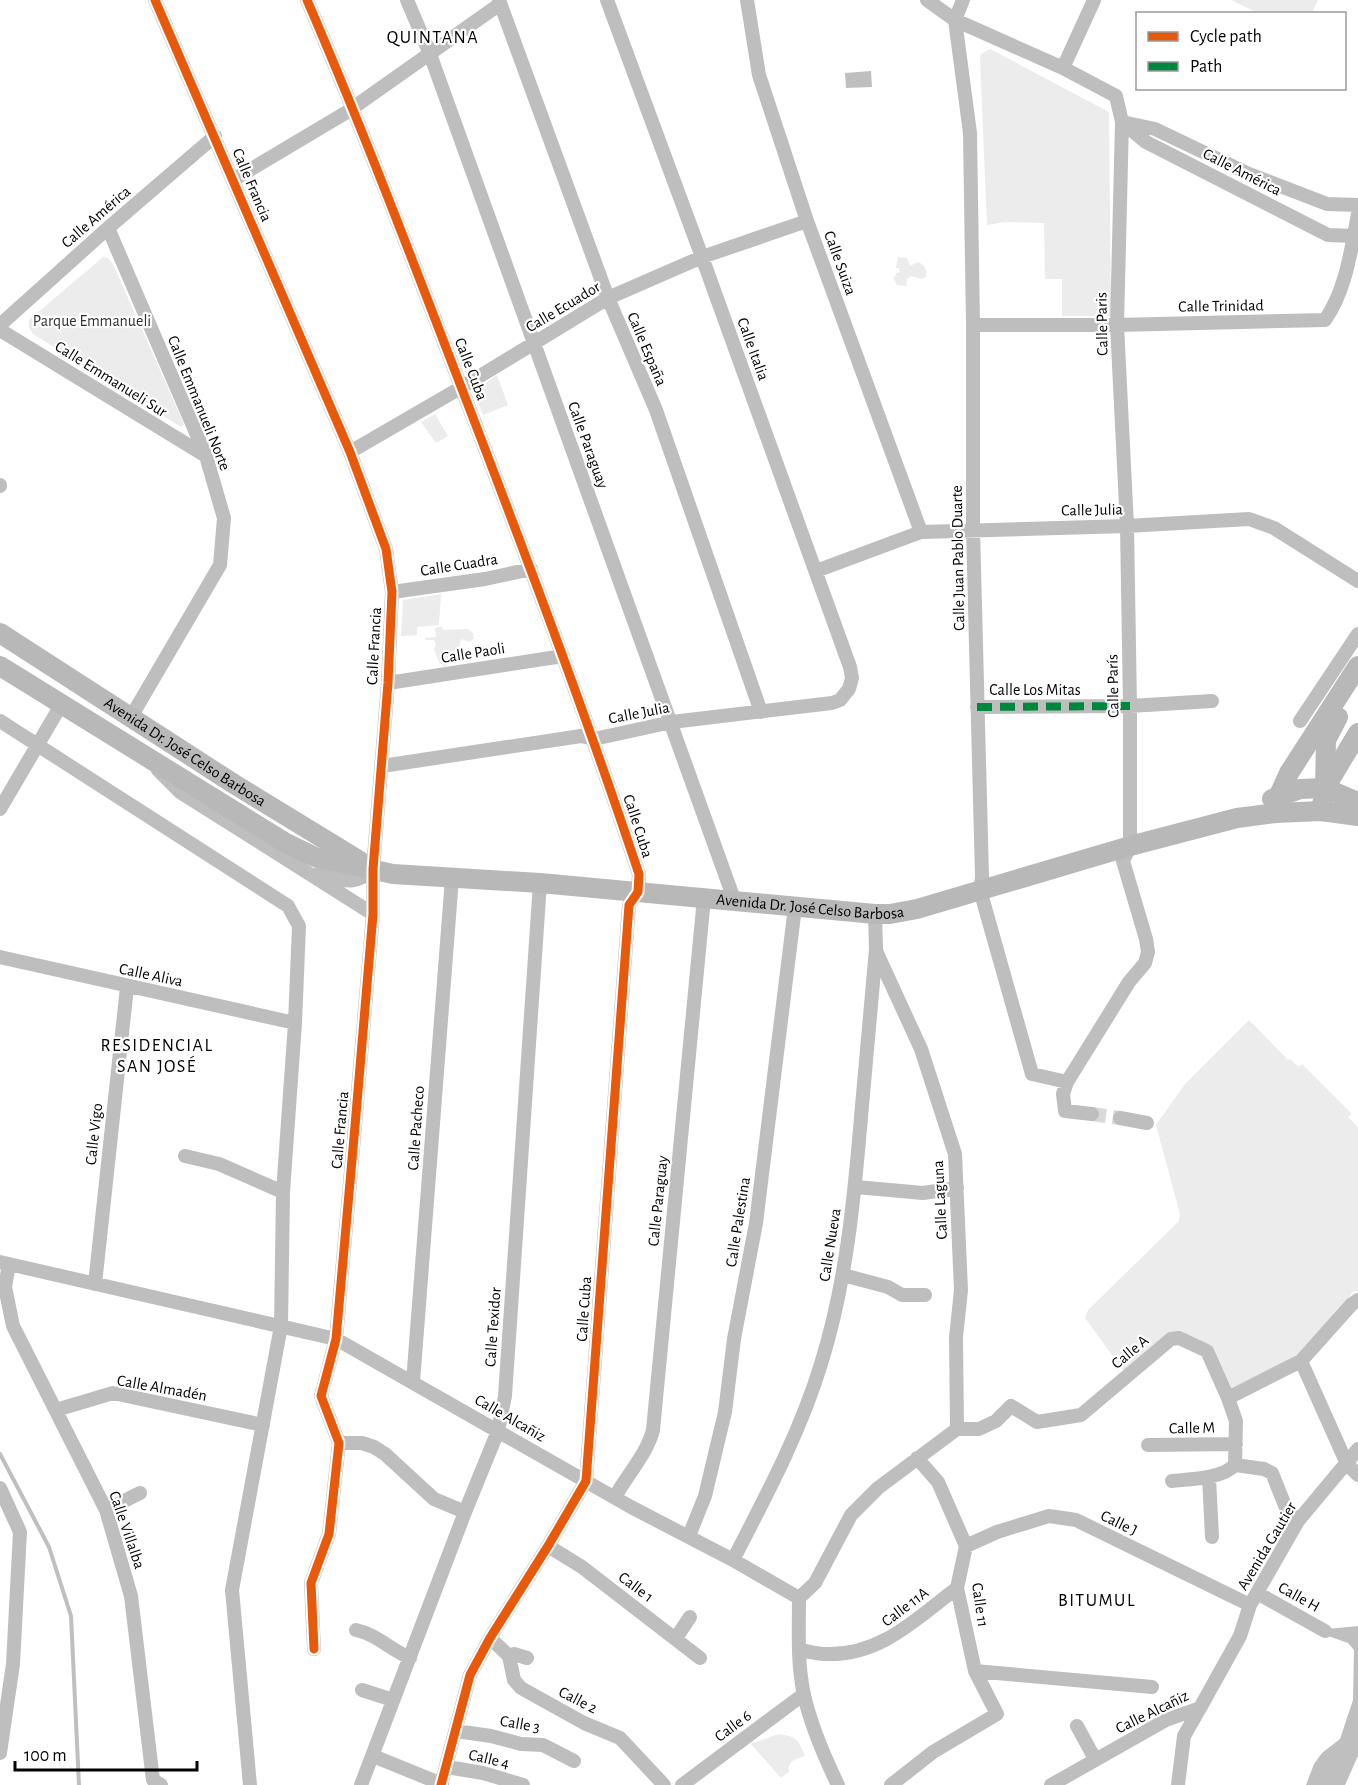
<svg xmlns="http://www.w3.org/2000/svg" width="1358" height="1785" viewBox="0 0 1358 1785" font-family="'Alegreya Sans',sans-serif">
<rect width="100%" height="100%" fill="#fff"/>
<path fill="#ececec" d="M 1231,0 L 1318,0 L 1312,13 L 1258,13 Z
M 990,49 L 1109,112 L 1111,316 L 1062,316 L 1062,279 L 1045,279 L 1044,223 L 1005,222 L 987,225 L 980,58 L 981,54 Z
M 103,257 L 108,258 L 113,264 L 184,424 L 181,427 L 33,334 L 29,327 L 29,320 Z
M 898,257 L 907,258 L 910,266 L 918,262 C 925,265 927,269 926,277 L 921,279 L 911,276 L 907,279 L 906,286 L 897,285 L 893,277 L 896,276 L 896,273 L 900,272 L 899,268 L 896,268 Z
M 497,375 L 508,405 L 483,415 L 473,392 Z
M 435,414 L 448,436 L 436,443 L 421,422 Z
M 441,594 L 439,625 L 417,627 L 417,635 L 401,636 L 403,600 Z
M 439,627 L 442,627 L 443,630 L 468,629 L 473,633 L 474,638 L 470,642 L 461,639 L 459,647 L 455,648 L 456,657 L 445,667 L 439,662 L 434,649 L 436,645 L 434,640 L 425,640 L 425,638 L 436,637 L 435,628 Z
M 1249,1020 L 1288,1060 L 1290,1059 L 1299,1067 L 1302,1064 L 1352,1114 L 1348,1117 L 1358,1127 L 1358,1291 L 1352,1292 L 1345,1307 L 1303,1358 L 1231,1394 L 1209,1350 L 1175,1333 L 1125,1373 L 1085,1318 L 1088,1310 L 1179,1221 L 1180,1214 L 1156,1125 L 1185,1084 Z
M 779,1734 C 797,1737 798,1739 805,1756 C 796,1759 787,1761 789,1772 L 781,1778 L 751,1744 Z"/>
<path fill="#bfbfbf" d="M 871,71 L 872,87 L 846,88 L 845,73 Z
M 1358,1626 L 1358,1756 L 1345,1785 L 1306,1785 L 1314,1764 L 1322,1753 L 1340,1739 L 1353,1700 L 1354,1650 L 1348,1643 L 1328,1636 L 1327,1629 Z"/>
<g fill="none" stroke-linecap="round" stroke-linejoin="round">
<path stroke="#bfbfbf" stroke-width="4" d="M 0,1454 L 49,1547 L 71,1616 L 79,1785"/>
<path stroke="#d9d9d9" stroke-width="14" stroke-dasharray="14 7" stroke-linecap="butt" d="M 1092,1114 L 1120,1118"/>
<path stroke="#bebebe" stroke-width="14" d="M 155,0 L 350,452 L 386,549 L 392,592 L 388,683 L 373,869 L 373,914 L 355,1126 L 336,1339 L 321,1396 L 339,1443 L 329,1534 L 311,1583 L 314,1649
M 307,0 C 358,118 404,238 450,358 C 516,529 581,700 639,874 L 638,892 L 629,905 L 586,1481 L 548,1546 L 490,1638 L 470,1675 L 441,1785
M 407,0 L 430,54 L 735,902
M 499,0 L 608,298 L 656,410 L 761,712
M 747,0 L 759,75 L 807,221 L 921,532
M 927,0 L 955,20 L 1063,68 L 1116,96 L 1122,122 L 1117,325 L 1127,526 L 1130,706 L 1130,846 L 1123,861 L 1146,939 L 1148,952 L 1145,963 L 1129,982 L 1067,1082 L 1063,1094 L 1065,1111 L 1092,1114
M 963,0 L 955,20 L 970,133 L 973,325 L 973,529 L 982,877 L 980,890 L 1032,1074 L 1067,1082
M 1063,68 L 1094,0
M 1122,122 L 1146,142 L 1328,235 L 1354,236
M 1127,123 L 1155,129 L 1249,174 L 1327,204 L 1358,205
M 233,180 L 347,112 L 500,4
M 108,228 L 206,456 L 224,518 L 220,565 L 131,717
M 0,325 L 108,228 L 215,136
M 973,325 L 1117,325 L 1325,320 C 1346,290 1351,250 1358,214
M 0,330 L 206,456
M 350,452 L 462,387 L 608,298 L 702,257 L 807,221
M 0,485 L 0,486
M 816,571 L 921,532 L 1127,526 L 1249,519 L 1274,528 L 1358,581
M 392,592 L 485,579 L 531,569
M 388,683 L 563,656
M 977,707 L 1130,706 L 1212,701
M 0,721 L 288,906 L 299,926 L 295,1023 L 283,1192 L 281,1326 L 232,1590 L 250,1785
M 1300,721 L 1358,634
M 382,766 L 581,736 L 594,739 L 672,722 L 832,703 L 840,700 L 849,689 L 852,678 L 850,667 L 702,257 L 607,0
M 158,770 L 180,792 L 373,914
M 0,809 L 61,705
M 317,874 C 340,879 355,888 373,869
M 876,951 L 921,1049 L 955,1154 L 961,1290 L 956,1337 L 957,1429
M 0,957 L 295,1023
M 1120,1118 L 1147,1123
M 185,1156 L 219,1164 L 283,1192
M 856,1187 L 923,1193 L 957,1188
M 0,1262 L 336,1339 L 631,1507 L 733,1560 L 799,1598
M 9,1264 L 5,1287 L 13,1326 L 106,1510 L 131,1596 L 153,1780 L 161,1785
M 843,1275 L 888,1287 L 902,1295 L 925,1295
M 95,1284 L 127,987
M 1301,1361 L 1347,1464 L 1358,1475
M 413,1382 L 452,878
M 1228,1398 L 1301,1361 L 1351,1305 L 1358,1300
M 56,1410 L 113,1393 L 263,1425
M 339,1443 L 362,1443 L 374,1447 L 385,1454 L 434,1499 L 465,1512
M 1148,1445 L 1236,1444
M 1235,1465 L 1264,1469 L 1272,1473 L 1286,1508 L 1298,1521
M 1209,1477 L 1212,1537
M 0,1488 L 20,1532 L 13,1664 L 0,1753
M 615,1497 C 627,1475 647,1454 653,1430 L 704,898
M 106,1510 L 140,1493
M 689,1536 L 705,1496 L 725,1412 L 734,1339 L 756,1223 L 795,907
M 548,1546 L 582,1567 L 700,1658
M 966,1546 L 997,1532 L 1049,1516 L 1076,1520 L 1250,1605
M 733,1560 C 766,1496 800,1433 821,1364 C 846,1284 854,1201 861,1117 C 866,1061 871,1005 876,949 L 875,914
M 1257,1593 L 1325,1631
M 799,1598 L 815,1583 L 851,1515 L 878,1488 L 957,1429 L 979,1429 L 996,1421 L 1011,1406 L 1037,1422 L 1081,1415 L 1171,1339 L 1179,1338 L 1207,1351 L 1228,1398 L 1236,1421 L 1235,1465 C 1221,1479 1191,1479 1172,1481
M 799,1598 C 799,1630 797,1663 804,1695 C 811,1726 824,1756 838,1785
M 356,1630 C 376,1634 391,1650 410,1658
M 490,1638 L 509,1656 L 514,1680 L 521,1688 L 584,1723 L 620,1738 L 664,1785
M 676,1638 L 690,1617
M 799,1650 C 808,1651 817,1654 826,1654 C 881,1656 917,1618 957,1588
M 509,1656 L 514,1654 L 527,1658
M 975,1671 L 1152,1687
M 362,1690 L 393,1700
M 1077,1726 L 1095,1759
M 456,1731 L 491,1736 L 521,1744 L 543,1745 L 574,1761
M 373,1756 L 442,1784
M 447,1767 L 483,1773 L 523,1785
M 361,1785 L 465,1512 L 498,1431 L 505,1396 L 540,883
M 682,1785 L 804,1694
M 891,1785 L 933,1752 L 997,1714 L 975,1671 L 957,1588 L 966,1546 L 938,1482 L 917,1458
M 1051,1785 L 1166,1720 L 1200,1708 L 1240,1636 L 1250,1605 L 1298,1521 L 1358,1449
M 1178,1785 L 1184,1736 L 1200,1708"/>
<g stroke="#b8b8b8" stroke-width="20">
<path id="s1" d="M 0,633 L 234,784 L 360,861"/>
<path id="s2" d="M 0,666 L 286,843 L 315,857 L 393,874 L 540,883 L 875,914 L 890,914 L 917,909 L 1130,846 L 1237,818 L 1276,813 L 1321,811 L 1358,816"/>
<path d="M 1325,788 L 1358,733"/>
<path d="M 1279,795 L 1289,773 L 1358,666"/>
<path d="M 1272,799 L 1300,789 L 1325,788 L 1358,802"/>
<path d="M 1321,811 L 1325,788 L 1326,740 L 1338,717"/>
</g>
<path stroke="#00873e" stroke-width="8" stroke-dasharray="15 8" stroke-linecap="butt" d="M 977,707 L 1130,706"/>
<g stroke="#fff" stroke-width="13">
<path id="cycleway" d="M 155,0 L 350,452 L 386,549 L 392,592 L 388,683 L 373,869 L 373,914 L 355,1126 L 336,1339 L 321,1396 L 339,1443 L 329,1534 L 311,1583 L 314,1649
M 307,0 C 358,118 404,238 450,358 C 516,529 581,700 639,874 L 638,892 L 629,905 L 586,1481 L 548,1546 L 490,1638 L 470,1675 L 441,1785"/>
</g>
<use href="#cycleway" stroke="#e8590c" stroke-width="9"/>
</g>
<g text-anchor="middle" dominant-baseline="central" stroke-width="4.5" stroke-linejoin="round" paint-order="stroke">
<g font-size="16" fill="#000" stroke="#fff">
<text transform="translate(1242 172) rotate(27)">Calle América</text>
<text transform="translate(252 185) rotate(67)">Calle Francia</text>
<text transform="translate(96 217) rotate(-41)">Calle América</text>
<text transform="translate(840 263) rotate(70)">Calle Suiza</text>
<text transform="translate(1221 306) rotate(-1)">Calle Trinidad</text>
<text transform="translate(563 307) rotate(-31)">Calle Ecuador</text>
<text transform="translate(1102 324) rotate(-91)">Calle Paris</text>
<text transform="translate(647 349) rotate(67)">Calle España</text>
<text transform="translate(753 349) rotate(70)">Calle Italia</text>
<text transform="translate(471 369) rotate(69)">Calle Cuba</text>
<text transform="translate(111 379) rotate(32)">Calle Emmanueli Sur</text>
<text transform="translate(199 403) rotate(68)">Calle Emmanueli Norte</text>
<text transform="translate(588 445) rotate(70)">Calle Paraguay</text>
<text transform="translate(1092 510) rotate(-1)">Calle Julia</text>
<text transform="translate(958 558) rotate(-91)">Calle Juan Pablo Duarte</text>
<text transform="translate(459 565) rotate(-9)">Calle Cuadra</text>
<text transform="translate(374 646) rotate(-87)">Calle Francia</text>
<text transform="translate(473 653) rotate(-9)">Calle Paoli</text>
<text transform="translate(1113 686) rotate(-91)">Calle París</text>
<text x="1035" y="690">Calle Los Mitas</text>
<text transform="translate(639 713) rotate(-11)">Calle Julia</text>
<text stroke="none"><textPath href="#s1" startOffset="220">Avenida Dr. José Celso Barbosa</textPath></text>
<text transform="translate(638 826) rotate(72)">Calle Cuba</text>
<text stroke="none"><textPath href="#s2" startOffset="867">Avenida Dr. José Celso Barbosa</textPath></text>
<text transform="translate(151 975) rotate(12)">Calle Aliva</text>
<text transform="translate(416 1128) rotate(-86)">Calle Pacheco</text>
<text transform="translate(340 1130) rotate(-85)">Calle Francia</text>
<text transform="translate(94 1134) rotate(-84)">Calle Vigo</text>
<text transform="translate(940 1200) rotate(-93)">Calle Laguna</text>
<text transform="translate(658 1201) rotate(-84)">Calle Paraguay</text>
<text transform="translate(738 1222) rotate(-81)">Calle Palestina</text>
<text transform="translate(830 1245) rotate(-81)">Calle Nueva</text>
<text transform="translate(584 1309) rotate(-86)">Calle Cuba</text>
<text transform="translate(493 1327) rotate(-86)">Calle Texidor</text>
<text transform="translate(1130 1352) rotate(-40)">Calle A</text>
<text transform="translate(162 1388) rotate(10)">Calle Almadén</text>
<text transform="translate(510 1418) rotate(30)">Calle Alcañiz</text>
<text transform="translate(1192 1428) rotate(-1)">Calle M</text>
<text transform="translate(1119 1523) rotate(26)">Calle J</text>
<text transform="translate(127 1530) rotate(71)">Calle Villalba</text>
<text transform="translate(1267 1546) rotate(-59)">Avenida Gautier</text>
<text transform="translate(636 1587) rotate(37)">Calle 1</text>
<text transform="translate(1299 1597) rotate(29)">Calle H</text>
<text transform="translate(980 1605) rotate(82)">Calle 11</text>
<text transform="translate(905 1607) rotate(-37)">Calle 11A</text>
<text transform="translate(578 1700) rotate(27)">Calle 2</text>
<text transform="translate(1152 1712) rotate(-26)">Calle Alcañiz</text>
<text transform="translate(520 1724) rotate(10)">Calle 3</text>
<text transform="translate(733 1726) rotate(-37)">Calle 6</text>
<text transform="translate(489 1759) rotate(13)">Calle 4</text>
</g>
<g font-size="16" fill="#333" stroke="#fff">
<text x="92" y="321">Parque Emmanueli</text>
</g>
<g font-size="18" letter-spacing="1.5" fill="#000" stroke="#fff">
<text x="433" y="38">QUINTANA</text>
<text x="157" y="1046">RESIDENCIAL<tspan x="157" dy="21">SAN JOSÉ</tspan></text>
<text x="1097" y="1601">BITUMUL</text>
</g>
</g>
<rect x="1136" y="12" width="210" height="78" fill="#ffffff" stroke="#999999" stroke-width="1.5"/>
<rect x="1148" y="32" width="30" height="9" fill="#e8590c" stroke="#999999" stroke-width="1.5"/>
<text x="1190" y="42" font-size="18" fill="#000000">Cycle path</text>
<rect x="1148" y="62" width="30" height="9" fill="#00873e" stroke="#999999" stroke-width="1.5"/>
<text x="1190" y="72" font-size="18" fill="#000000">Path</text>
<path d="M15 1761v9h182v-9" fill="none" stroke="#000000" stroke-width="3"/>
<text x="24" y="1761" font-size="18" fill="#000000" stroke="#ffffff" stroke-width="4.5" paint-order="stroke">100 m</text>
</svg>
